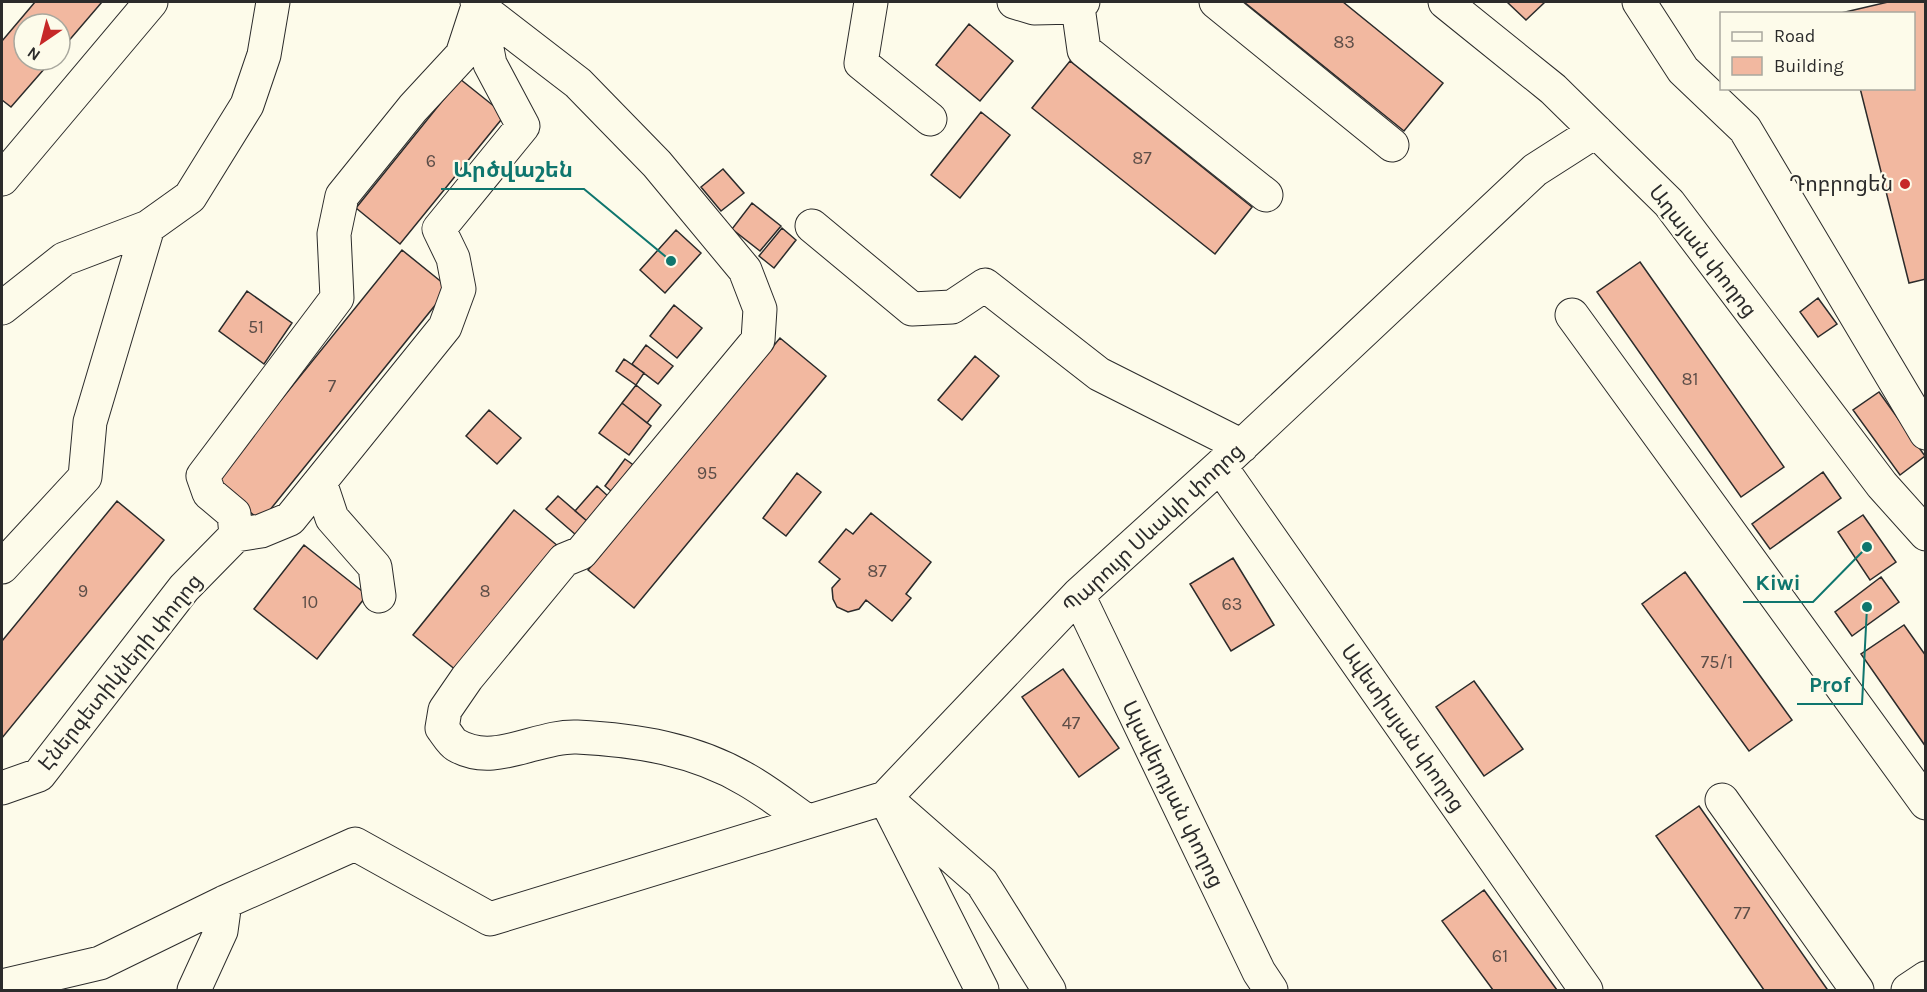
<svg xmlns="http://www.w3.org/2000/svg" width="1927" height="992" viewBox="0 0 1927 992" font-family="Karla,'Noto Sans Armenian',sans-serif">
<rect width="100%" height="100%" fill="#fdfbea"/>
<path fill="#f2b8a0" stroke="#2b2b2b" stroke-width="1.5" d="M 35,2 L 102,2 L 60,51 L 60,24 L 24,24 L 24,60 L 52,60 L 11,107 L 2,100 L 2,41 Z
M 1244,2 L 1343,2 L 1443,83 L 1404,131 Z
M 1507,2 L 1545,2 L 1526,20 Z
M 1888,2 L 1926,2 L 1926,279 L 1909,283 L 1860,88 L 1914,88 L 1914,14 L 1841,13 Z
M 969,24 L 1013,61 L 980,101 L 936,65 Z
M 1070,61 L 1252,207 L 1215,254 L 1032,108 Z
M 460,79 L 505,115 L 400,244 L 356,208 Z
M 981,112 L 1010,135 L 960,198 L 931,175 Z
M 723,169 L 744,193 L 721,211 L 701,187 Z
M 752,203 L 781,226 L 760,251 L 732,229 Z
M 782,228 L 796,240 L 774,268 L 759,256 Z
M 676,230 L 701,253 L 665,293 L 640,270 Z
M 402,250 L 449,288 L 261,521 L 214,483 Z
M 1640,262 L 1784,467 L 1741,497 L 1597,292 Z
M 247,291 L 292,323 L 264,364 L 219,331 Z
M 1818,298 L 1837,324 L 1818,337 L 1800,312 Z
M 674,305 L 702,328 L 677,358 L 650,336 Z
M 780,338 L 826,376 L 634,608 L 588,570 Z
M 646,345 L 673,366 L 658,384 L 632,364 Z
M 975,356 L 999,376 L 962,420 L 938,400 Z
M 624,359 L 644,373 L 636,385 L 616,371 Z
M 636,385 L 661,405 L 647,423 L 622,403 Z
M 1879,392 L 1925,456 L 1900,475 L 1853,410 Z
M 622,403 L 651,426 L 629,455 L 599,433 Z
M 489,410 L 521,438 L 497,464 L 466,436 Z
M 625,459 L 639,469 L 617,496 L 605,486 Z
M 1823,472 L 1841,498 L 1770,549 L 1752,524 Z
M 797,473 L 821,492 L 786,536 L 763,518 Z
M 597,486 L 609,497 L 587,521 L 575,511 Z
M 558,496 L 587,521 L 576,535 L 546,509 Z
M 117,501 L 164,540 L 2,738 L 2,641 Z
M 514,510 L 558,546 L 457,671 L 413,635 Z
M 871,513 L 931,562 L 906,594 L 911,598 L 892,621 L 866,600 L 859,609 L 848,612 L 837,607 L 833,599 L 832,588 L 840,579 L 819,562 L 846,529 L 853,534 Z
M 1863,515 L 1896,562 L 1870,580 L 1838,532 Z
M 304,545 L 367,595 L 317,659 L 254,609 Z
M 1233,558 L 1274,625 L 1231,651 L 1190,584 Z
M 1685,572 L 1792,720 L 1749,751 L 1642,604 Z
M 1881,577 L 1899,602 L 1852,636 L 1835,612 Z
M 1904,625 L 1926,656 L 1926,747 L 1861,654 Z
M 1063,669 L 1119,748 L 1079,777 L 1022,697 Z
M 1474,681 L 1523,749 L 1484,776 L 1436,707 Z
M 1699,806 L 1827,989 L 1825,990 L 1764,990 L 1656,836 Z
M 1484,890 L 1557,990 L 1493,990 L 1442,921 Z"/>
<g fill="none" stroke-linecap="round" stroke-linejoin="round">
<g stroke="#2b2b2b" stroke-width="35">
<path id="minor" d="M 871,2 L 861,63 L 930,119
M 1014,2 L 1034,8 L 1078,7
M 1083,2 L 1078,7 L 1084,50 L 1266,195
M 1216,2 L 1392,145
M 1445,2 L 1553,89 L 1669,203 L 1882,485 L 1926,534
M 1639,2 L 1683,70 L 1745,129 L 1926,433
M 478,6 L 578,83 L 657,164 L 745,270 L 760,309 L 758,340 L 581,553 L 564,560 L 467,678 L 445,710 L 442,728 C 446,733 451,742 456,745 C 494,768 538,735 577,737 C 636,740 695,749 747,780 C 768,792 787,807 807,821
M 2,179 L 151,2
M 812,226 L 912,309 L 952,307 L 985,285 L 1099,374 L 1242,446
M 2,308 L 64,259 L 148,227 L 190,197 L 247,105 L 264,55 L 273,2
M 1572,315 L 1926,803
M 1220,466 L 1586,990
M 320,482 L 332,518 L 375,567 L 379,596
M 236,535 L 261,531 L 290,519 L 445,327 L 459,289 L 453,258 L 439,229 L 523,126 L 490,64 L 479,8
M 2,567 L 85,477 L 90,422 L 148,227
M 1078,595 L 1259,972 L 1271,990
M 2,788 L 39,775 L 184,588 L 236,535 L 234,514 L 209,493 L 203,476 L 337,298 L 334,234 L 342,196 L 413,108 L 462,55 L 478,6 L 477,2
M 1722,800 L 1857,990
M 2,986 L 100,963 L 225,902 L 355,844 L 490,919 L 885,798 L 982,883 L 1049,990
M 194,990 L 221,931 L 225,902
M 982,990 L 885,798 L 1078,595 L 1220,466 L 1535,170 L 1596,131
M 1908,990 L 1926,978"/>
</g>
<use href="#minor" stroke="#fdfbea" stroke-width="33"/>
</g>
<circle fill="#c62828" stroke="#fdfbea" stroke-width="2" cx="1905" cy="184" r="6"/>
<g text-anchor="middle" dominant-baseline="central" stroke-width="4.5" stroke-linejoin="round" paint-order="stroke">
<g font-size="18" fill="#5d4e48">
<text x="1344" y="42">83</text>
<text x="1142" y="158">87</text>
<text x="431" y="161">6</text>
<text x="256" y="327">51</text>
<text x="1690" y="379">81</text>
<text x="332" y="386">7</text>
<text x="707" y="473">95</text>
<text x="877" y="571">87</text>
<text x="83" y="591">9</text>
<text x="485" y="591">8</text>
<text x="310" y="602">10</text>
<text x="1232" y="604">63</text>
<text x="1717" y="662">75/1</text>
<text x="1071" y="723">47</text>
<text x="1742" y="913">77</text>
<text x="1500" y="956">61</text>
</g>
<g font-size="21" fill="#2b2b2b" stroke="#fdfbea" text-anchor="end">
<text x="1893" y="184">Դոբրոցեն</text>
</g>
<g font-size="21" fill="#2b2b2b" stroke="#fdfbea">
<text transform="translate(1703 251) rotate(52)">Աղայան փողոց</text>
<text transform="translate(1153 528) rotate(-43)">Պարույր Սևակի փողոց</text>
<text transform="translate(120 672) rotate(-51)">Էներգետիկների փողոց</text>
<text transform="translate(1403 728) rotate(55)">Ավետիսյան փողոց</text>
<text transform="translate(1173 794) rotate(64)">Ալավերդյան փողոց</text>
</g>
</g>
<path fill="none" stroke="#0f766e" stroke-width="2" d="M671 261L584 189H441M1867 547L1813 602H1743M1867 607L1862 704H1797"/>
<g fill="#0f766e" stroke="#fdfbea" stroke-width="2">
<circle cx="671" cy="261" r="6"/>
<circle cx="1867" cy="547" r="6"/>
<circle cx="1867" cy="607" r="6"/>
</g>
<g font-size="22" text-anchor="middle" font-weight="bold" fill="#0f766e" stroke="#fdfbea" stroke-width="4.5" stroke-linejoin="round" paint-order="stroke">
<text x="513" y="177">Արծվաշեն</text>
<text x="1778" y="590">Kiwi</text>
<text x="1830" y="692">Prof</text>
</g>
<rect width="1927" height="992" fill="none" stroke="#2b2b2b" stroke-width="6"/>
<rect x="1720" y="12" width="195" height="78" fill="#fdfbea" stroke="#a9a89e" stroke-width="1.5"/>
<rect x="1732" y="32" width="30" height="9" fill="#fdfbea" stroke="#a9a89e" stroke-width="1.5"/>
<text x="1774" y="42" font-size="18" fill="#2b2b2b">Road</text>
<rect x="1732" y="57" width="30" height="18" fill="#f2b8a0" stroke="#a9a89e" stroke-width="1.5"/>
<text x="1774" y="72" font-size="18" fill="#2b2b2b">Building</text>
<g transform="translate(42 42) rotate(215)"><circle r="28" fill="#fdfbea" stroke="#a9a89e" stroke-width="1.5"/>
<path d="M0-4.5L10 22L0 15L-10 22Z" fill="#c62828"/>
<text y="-9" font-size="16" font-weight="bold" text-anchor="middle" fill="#2b2b2b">N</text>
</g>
</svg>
